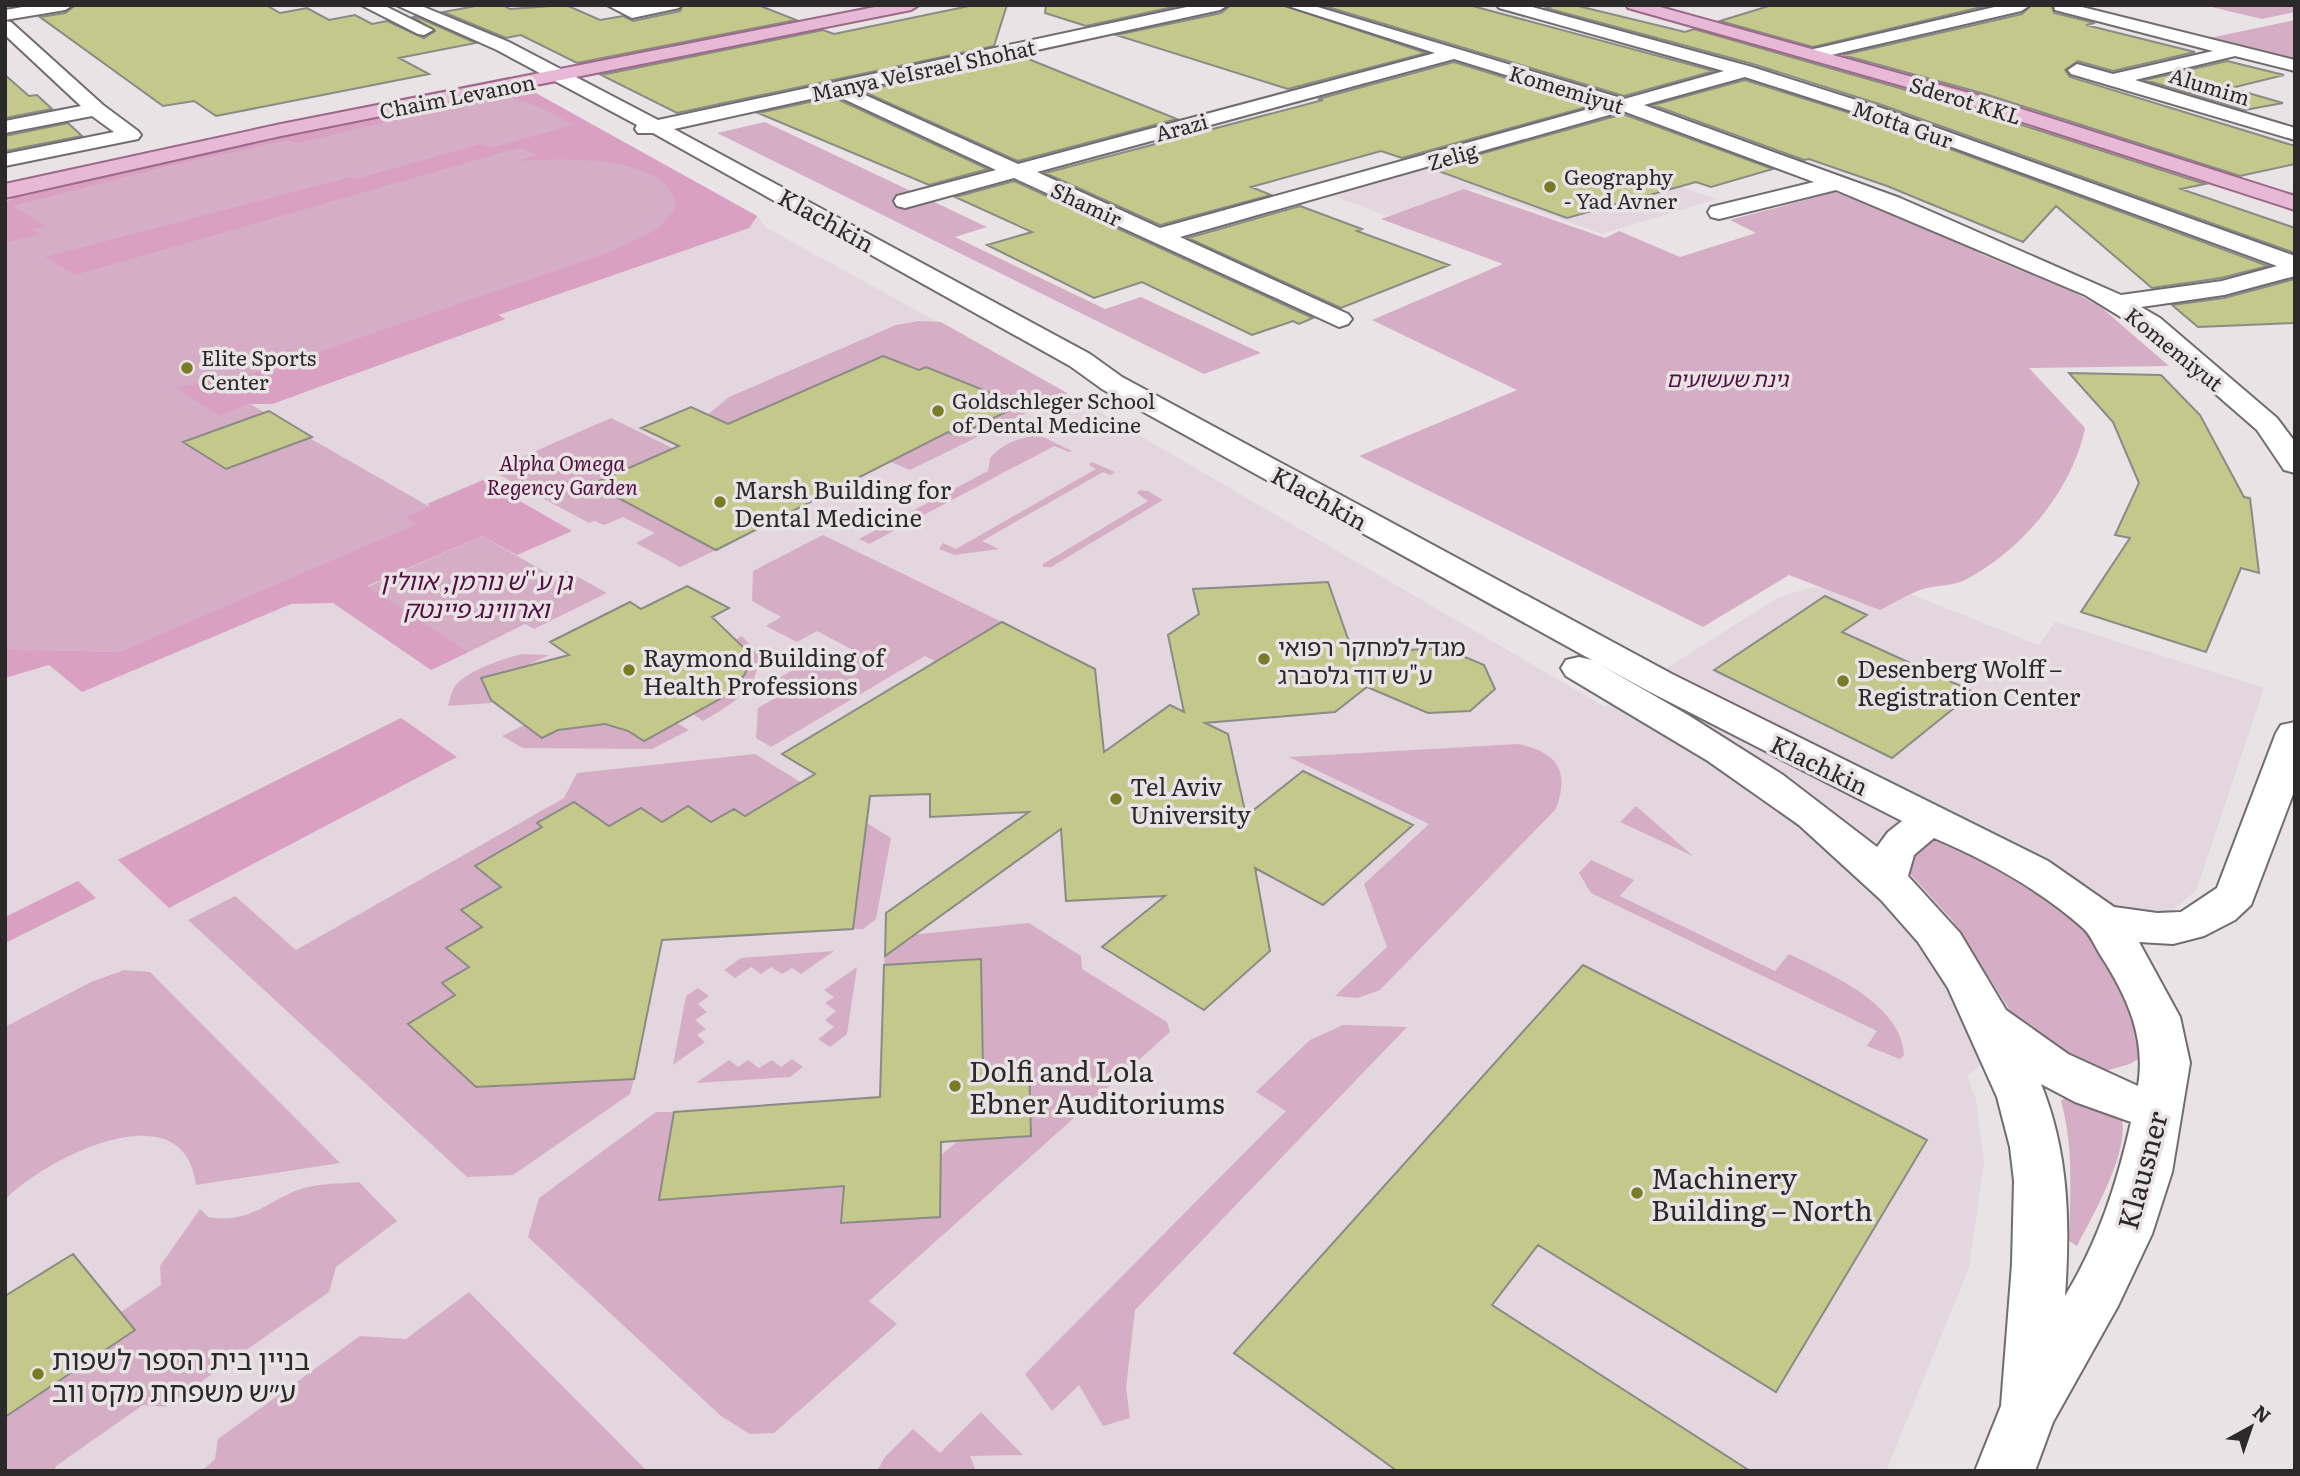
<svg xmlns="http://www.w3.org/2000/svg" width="2300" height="1476" viewBox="0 0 2300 1476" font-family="Literata,'Noto Sans Hebrew',serif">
<rect width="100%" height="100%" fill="#e9e3e6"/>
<path fill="#e3d6de" d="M 509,91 L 532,91 L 757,216 L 767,228 L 1074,397 L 1605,707 L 1779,597 L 1806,589 L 1865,583 L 1892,587 L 2039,645 L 2055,622 L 2264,688 L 2196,891 L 1967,1076 L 1976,1099 L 1984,1163 L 1969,1268 L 1886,1471 L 5,1471 L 5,200 L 293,135 Z
M 1535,136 L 1717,199 L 1602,234 L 1475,189 L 1386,216 L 1329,194 Z"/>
<path fill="#d5aec5" d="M 2295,5 L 2295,12 L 2262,19 L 2207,6 Z
M 2295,20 L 2295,62 L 2205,39 Z
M 509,91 L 532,91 L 757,216 L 749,228 L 498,315 L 505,319 L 272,404 L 250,404 L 444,515 L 119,652 L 5,649 L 5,202 L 86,180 Z
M 765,122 L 987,227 L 955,237 L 1105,309 L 1141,297 L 1261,353 L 1204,374 L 717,133 Z
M 1464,189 L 1605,238 L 1619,231 L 1680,257 L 1756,233 L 1730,220 L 1835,192 L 1954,238 L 1983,255 L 2072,291 L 2102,308 L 2169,366 L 2029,368 L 2085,428 C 2072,491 2022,550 1965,580 C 1953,586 1937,585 1923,589 C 1908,594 1894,603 1880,610 L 1789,575 L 1703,627 L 1359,456 L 1517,390 L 1372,320 L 1503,264 L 1381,219 Z
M 920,321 L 941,322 L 1067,393 L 910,470 L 889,461 L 915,419 L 957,436 L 1013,408 L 989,398 L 995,395 L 883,356 L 821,383 L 791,461 L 706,416 L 729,397 L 896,325 Z
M 611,418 L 674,449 L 592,485 L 716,550 L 680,567 L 636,543 L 655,533 L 623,517 L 604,525 L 595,521 L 589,523 L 498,474 L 515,467 L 508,463 Z
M 1041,436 L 1072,451 L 1069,452 L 1054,446 L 869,544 L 859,539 L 988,471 L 990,458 C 1004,443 1021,436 1041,436 Z
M 1092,462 L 1115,472 L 1110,475 L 1103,472 L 982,541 L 999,549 L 954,555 L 939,549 L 943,543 L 956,549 L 1096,469 L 1089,465 Z
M 1140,490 L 1148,491 L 1163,500 L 1051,567 L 1043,567 L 1043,564 L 1148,501 L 1137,493 Z
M 823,535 L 1002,622 L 937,662 L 925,656 L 771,747 L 756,738 L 758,708 L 789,690 L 773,681 L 811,660 L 824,667 L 853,650 L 817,631 L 797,642 L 766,626 L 781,617 L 752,601 L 753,571 Z
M 482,536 L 554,577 L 567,571 L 607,593 L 534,629 L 525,624 L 469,652 L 367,587 Z
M 742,636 L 758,654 C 760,691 731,704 703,721 L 693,714 C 718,700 741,690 749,661 L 735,640 Z
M 522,654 L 549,655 L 526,666 L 482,678 L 492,703 L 448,706 C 450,700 451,691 456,685 C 467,671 505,658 522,654 Z
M 677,723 L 689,730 L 652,749 L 523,748 L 502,736 L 524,725 L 542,738 C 577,720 611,720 644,741 Z
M 1519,744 C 1557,753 1570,770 1556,809 L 1380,990 L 1358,998 L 1335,996 L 1387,947 L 1364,884 L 1429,824 L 1289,757 Z
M 755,754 L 891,838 L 876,919 L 863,929 L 853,929 L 864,842 L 785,792 L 745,816 L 734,809 L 711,822 L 688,807 L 662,822 L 609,826 L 574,802 L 537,822 L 543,828 L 476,865 L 501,887 L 462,909 L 482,927 L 446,948 L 469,967 L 442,983 L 455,995 L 408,1025 L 476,1087 L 634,1079 L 630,1094 L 513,1175 L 467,1177 L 188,920 L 235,896 L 296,950 L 564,798 L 577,773 Z
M 1636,806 L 1693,856 L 1620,822 Z
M 1946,833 L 2031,876 L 2112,956 L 2149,1052 L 2130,1064 L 2102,1072 L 2082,1067 L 2017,1021 L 1952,920 L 1906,869 L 1924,842 Z
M 1591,860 L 1634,880 L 1620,896 L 1775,971 L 1789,954 C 1828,973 1901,1003 1904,1055 L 1900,1059 L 1867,1046 L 1877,1031 L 1591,893 L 1579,873 Z
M 1029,923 L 1081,956 L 1082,969 L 1167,1022 L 1170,1032 L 869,1301 L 897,1324 L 774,1433 L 750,1434 L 721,1416 L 528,1237 L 539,1198 L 656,1112 L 674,1112 L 660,1200 L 844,1186 L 841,1223 L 940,1217 L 941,1155 L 959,1140 L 1031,1136 L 1029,1067 L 983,1069 L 980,959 L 884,965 L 886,946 L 900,936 Z
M 834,951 L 801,974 L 792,968 L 782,974 L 771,967 L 761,974 L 751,967 L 735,978 L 724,970 L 741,958 Z
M 857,967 L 847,1034 L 830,1047 L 818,1039 L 834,1027 L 825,1020 L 836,1011 L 825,1003 L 834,997 L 824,990 Z
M 124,970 L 150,972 L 340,1163 L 196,1185 C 184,1087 44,1159 5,1200 L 5,1027 L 91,982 Z
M 698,988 L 709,996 L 698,1004 L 707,1012 L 695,1020 L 706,1029 L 697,1035 L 705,1042 L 673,1065 L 686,996 Z
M 1343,1025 L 1407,1027 L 1135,1310 L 1126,1388 L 1130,1418 L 1103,1426 L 1079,1385 L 1052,1411 L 1025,1374 L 1286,1111 L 1256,1092 L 1310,1040 Z
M 792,1059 L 803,1067 L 790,1077 L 696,1083 L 729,1060 L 738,1067 L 748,1060 L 759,1068 L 772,1060 L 781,1067 Z
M 2070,1093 L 2120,1112 C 2134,1145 2093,1215 2077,1246 L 2069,1241 C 2070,1194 2074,1147 2061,1101 Z
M 359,1182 L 397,1221 L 336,1267 L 329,1292 L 165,1407 L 143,1405 L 56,1466 L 54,1471 L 5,1471 L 5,1417 L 135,1331 L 121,1312 L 161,1285 L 160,1266 L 200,1209 L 208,1217 C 244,1224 264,1205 295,1191 C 313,1183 340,1184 359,1182 Z
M 469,1292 L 647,1471 L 202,1471 L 215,1459 L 218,1439 L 360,1336 L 406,1339 Z
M 981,1412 L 1023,1455 L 970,1456 L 976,1471 L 877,1471 L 885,1457 L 913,1429 L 940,1453 Z"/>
<path fill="#d9a0c2" d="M 509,91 L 532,91 L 757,216 L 749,228 L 498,315 L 505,319 L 272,404 L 248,404 L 220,416 L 175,388 L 266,370 L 610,252 L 658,229 L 676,208 C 671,152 556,159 516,161 L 537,155 L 519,148 L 75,275 L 45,257 L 351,177 L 356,179 L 480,144 L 491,148 L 573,125 C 550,112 524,98 498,96 L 297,143 L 288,140 L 168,166 L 13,206 L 45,226 L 33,230 L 40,234 L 5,243 L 5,202 L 14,198 L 293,135 Z
M 483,480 L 572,531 L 517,555 L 482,536 L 367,586 L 469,652 L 431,670 L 333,603 L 291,604 L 82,692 L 49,665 L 5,678 L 5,649 L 119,652 L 417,524 L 406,517 L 430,506 L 427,504 Z
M 401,718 L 457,757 L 169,908 L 118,860 Z
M 78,881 L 96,898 L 5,943 L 5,917 Z"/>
<path fill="#c4c88b" stroke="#8a8b85" stroke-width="2" d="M 76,5 L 266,5 L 280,13 L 307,8 L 329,20 L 355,15 L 372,24 L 387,21 L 424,38 L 435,31 L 413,17 L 415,16 L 476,43 L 399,58 L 429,74 L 216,116 L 194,101 L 163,106 L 40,17 L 65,13 Z
M 481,5 L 503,5 L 510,9 L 566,5 L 600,20 L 623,16 L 633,21 L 680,11 L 683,5 L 758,5 L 796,20 L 577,63 L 521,35 L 506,38 L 443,12 Z
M 974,5 L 1007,5 L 994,46 L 677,113 L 601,75 L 823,30 L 834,34 Z
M 1046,5 L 1182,5 L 1086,26 L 1045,13 Z
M 1231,5 L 1283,5 L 1426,53 L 1288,89 L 1116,35 L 1221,13 Z
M 1321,5 L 1469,5 L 1714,71 L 1624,96 Z
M 1556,5 L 1574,5 L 1685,32 L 1694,29 L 1969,108 L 2205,184 L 2181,189 L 2295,228 L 2295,253 L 1882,105 L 1753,64 L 1546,8 Z
M 1772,5 L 1990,5 L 1813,47 L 1720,21 Z
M 2031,5 L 2051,5 L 2054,13 L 2095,23 L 2086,25 L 2195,52 L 2113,71 L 2078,61 L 2065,70 L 2070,77 L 2295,146 L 2295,164 L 2240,176 L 1985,94 L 1843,55 L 2022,14 Z
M 1021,56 L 1177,119 L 1018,161 L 862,91 Z
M 2227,61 L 2284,75 L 2231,88 L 2283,103 L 2245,110 L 2145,80 Z
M 1454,62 L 1594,105 L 1402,158 L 1381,151 L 1251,187 L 1271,195 L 1160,225 L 1045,173 L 1323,100 L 1318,99 Z
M 5,75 L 29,96 L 37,95 L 52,109 L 5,118 Z
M 1745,80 L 1866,118 L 2268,266 L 2221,278 L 2152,288 L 2056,206 L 2023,242 L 1887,186 L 1809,159 L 1804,160 L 1653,105 Z
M 833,97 L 988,169 L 929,185 L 758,113 Z
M 1623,114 L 1773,169 L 1711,187 L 1696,182 L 1567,218 L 1430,168 Z
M 68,123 L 82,136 L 5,151 L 5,136 Z
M 1014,181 L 1313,318 L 1299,324 L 1293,321 L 1252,335 L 1142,282 L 1094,298 L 987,245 L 1032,232 L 955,197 Z
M 1300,206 L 1362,229 L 1357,231 L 1449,265 L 1341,308 L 1188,238 Z
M 2295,279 L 2295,323 L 2198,327 L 2172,305 L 2224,298 Z
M 883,356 L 919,370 L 926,367 L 996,395 L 990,398 L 1014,408 L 957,436 L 948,432 L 716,550 L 592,484 L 679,446 L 641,428 L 691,407 L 728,424 Z
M 2069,373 L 2161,375 L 2200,415 L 2244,497 L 2250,498 L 2259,573 L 2241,568 L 2206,652 L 2081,612 L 2130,538 L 2115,535 L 2139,483 L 2113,422 Z
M 269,411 L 312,437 L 226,469 L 183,442 Z
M 1328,582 L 1353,653 L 1444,648 L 1484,665 L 1495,689 L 1470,711 L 1428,713 L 1367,687 L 1335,712 L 1205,723 L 1228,734 L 1246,816 L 1303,771 L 1413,825 L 1323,905 L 1255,868 L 1270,951 L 1204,1010 L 1102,947 L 1165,896 L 1066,901 L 1061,829 L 885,956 L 886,913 L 1029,812 L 930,817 L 930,794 L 870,796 L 853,929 L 662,940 L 634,1079 L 476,1087 L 408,1024 L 455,995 L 442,983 L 469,967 L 446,948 L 482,927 L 461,910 L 501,887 L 475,866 L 542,827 L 537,823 L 574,802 L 609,826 L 641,808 L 662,822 L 688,806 L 711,822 L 734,809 L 745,816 L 815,774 L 782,754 L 1002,622 L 1095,669 L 1104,752 L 1170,705 L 1184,712 L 1168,635 L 1199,614 L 1193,589 Z
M 687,586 L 729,608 L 712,617 L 745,649 L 749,661 L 745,674 L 727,695 L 644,741 L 628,731 L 605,724 L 558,730 L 542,738 L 491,700 L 481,678 L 569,655 L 550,642 L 630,602 L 641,609 Z
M 1825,596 L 1867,615 L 1842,632 L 1974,692 L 1892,758 L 1714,670 Z
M 981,959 L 983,1069 L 1029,1067 L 1031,1136 L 941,1142 L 940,1217 L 841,1223 L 844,1186 L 659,1200 L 674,1112 L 880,1097 L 884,965 Z
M 1583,965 L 1927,1140 L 1776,1392 L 1538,1245 L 1492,1305 L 1750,1471 L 1397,1471 L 1234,1353 Z
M 73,1254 L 135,1330 L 5,1417 L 5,1296 Z"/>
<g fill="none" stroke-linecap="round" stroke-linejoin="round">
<g stroke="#716c6f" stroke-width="4">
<path id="minor" d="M 34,5 L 73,5 L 65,10 L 5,20 L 5,10 Z
M 361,5 L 383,5 L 433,30 L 424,35 L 418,34 Z
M 396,5 L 419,5 L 509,42 L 658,120 L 1196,5 L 1228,5 L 1220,10 L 854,90 L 1018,164 L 1435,53 L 1285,5 L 1311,5 L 1624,99 L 1724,71 L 1499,8 L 1497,5 L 1525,5 L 1752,67 L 1881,108 L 2295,256 L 2295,276 L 2224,295 L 2141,307 L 2160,318 L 2277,418 L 2295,442 L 2295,473 L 2284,470 L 2257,430 L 2142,330 L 2085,295 L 1836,190 L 1719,219 L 1711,217 L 1708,212 L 1711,207 L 1814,182 L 1623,111 L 1180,237 L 1348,314 L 1352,319 L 1348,324 L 1339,327 L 1014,178 L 905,208 L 897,206 L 894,201 L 897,196 L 996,170 L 833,94 L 674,129 L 1090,354 L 1122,377 L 1672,674 L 2048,861 L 2114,907 L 2157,913 L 2181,912 L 2217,888 L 2276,733 L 2281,725 L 2295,722 L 2295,789 L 2251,905 L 2235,920 L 2204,936 L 2173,944 L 2139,942 L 2180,1017 L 2190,1063 L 2172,1172 L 2152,1234 L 2118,1306 L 2053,1422 L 2035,1471 L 1975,1471 L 2001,1406 L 2012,1264 L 2014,1181 L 2010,1147 L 1997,1097 L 1948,988 L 1918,942 L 1881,900 L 1799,825 L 1708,761 L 1566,676 L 1561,668 L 1566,660 L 1579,657 L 1592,660 L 1688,715 L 1783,775 L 1877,847 L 1888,832 L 1902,821 L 1646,690 L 1102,389 L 1070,366 L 653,133 L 638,133 L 635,129 L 637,125 L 497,50 ZM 1454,59 L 1603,105 L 1160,228 L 1037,172 ZM 1745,77 L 1867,116 L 2277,266 L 2222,281 L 2121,295 L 1900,198 L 1644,105 ZM 1934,838 C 1986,860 2042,891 2084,929 C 2091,936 2096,948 2101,956 C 2127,996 2146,1038 2138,1086 L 2068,1054 L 2006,1010 L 1960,933 L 1908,876 L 1914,855 ZM 2041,1084 L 2075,1102 L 2131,1122 C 2117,1184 2098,1242 2065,1296 C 2070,1223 2069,1153 2041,1084 Z
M 607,5 L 681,5 L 679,8 L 632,18 Z
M 2003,5 L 2029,6 L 2021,11 L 1814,59 L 1805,54 L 1814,49 Z
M 2054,5 L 2074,5 L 2295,60 L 2295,71 L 2235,56 L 2135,80 L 2295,128 L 2295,140 L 2071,74 L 2068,70 L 2077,64 L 2113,74 L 2213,51 L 2055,10 Z
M 5,21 L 11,22 L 103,105 L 138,131 L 141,135 L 138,139 L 5,166 L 5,154 L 114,132 L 92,116 L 5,133 L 5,121 L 81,106 L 5,35 Z"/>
</g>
<g stroke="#9c6989" stroke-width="4">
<path id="major" d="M 885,5 L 919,5 L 911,10 L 281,136 L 5,198 L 5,184 L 281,124 Z
M 1626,5 L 1653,5 L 1984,97 L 2295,196 L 2295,210 L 1970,105 L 1628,8 Z"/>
</g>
<use href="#minor" fill="#fff" fill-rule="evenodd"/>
<use href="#major" fill="#e8b9d7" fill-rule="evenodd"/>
</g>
<g fill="#797c25" stroke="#e9e3e6" stroke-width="2.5">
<circle cx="1550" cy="187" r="7"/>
<circle cx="187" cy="368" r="7"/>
<circle cx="938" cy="411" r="7"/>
<circle cx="720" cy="502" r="7"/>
<circle cx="1264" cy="659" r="7"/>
<circle cx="629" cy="670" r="7"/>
<circle cx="1843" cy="681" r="7"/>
<circle cx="1116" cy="799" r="7"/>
<circle cx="955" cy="1086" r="7"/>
<circle cx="1637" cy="1193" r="7"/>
<circle cx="38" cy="1374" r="7"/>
</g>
<g text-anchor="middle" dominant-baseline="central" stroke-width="7" stroke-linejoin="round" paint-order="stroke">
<g font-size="21" fill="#2b292a" stroke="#e9e3e6">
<text transform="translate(923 69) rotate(-12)">Manya VeIsrael Shohat</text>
<text transform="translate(2210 85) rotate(17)">Alumim</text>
<text transform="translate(1567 88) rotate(17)">Komemiyut</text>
<text transform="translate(457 95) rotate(-11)">Chaim Levanon</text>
<text transform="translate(1966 99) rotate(17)">Sderot KKL</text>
<text transform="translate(1903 123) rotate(19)">Motta Gur</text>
<text transform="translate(1181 126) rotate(-15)">Arazi</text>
<text transform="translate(1452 155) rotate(-16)">Zelig</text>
<text transform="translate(1087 203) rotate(25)">Shamir</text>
<text transform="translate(2175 348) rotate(39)">Komemiyut</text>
</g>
<g font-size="21" fill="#2b292a" stroke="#e9e3e6" text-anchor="start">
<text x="1564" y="175">Geography<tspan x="1564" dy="24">- Yad Avner</tspan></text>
<text x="201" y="356">Elite Sports<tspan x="201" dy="24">Center</tspan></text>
<text x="952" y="399">Goldschleger School<tspan x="952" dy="24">of Dental Medicine</tspan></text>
</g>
<g font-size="21" font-style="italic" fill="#510e3e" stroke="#e9e3e6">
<text x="1727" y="377">גינת שעשועים</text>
<text x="562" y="461">Alpha Omega<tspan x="562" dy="24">Regency Garden</tspan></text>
</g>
<g font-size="24" fill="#2b292a" stroke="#e9e3e6">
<text transform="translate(827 219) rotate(29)">Klachkin</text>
<text transform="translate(1320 497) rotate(29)">Klachkin</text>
<text transform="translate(1820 764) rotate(26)">Klachkin</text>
</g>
<g font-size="24" fill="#2b292a" stroke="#e9e3e6" text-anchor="start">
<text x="734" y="488">Marsh Building for<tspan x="734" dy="28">Dental Medicine</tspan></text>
<text x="1278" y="645">מגדל למחקר רפואי<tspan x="1278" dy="28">ע"ש דוד גלסברג</tspan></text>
<text x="643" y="656">Raymond Building of<tspan x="643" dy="28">Health Professions</tspan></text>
<text x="1857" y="667">Desenberg Wolff –<tspan x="1857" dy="28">Registration Center</tspan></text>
<text x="1130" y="785">Tel Aviv<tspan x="1130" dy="28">University</tspan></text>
</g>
<g font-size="24" font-style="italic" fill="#510e3e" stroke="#e9e3e6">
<text x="476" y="579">גן ע''ש נורמן, אוולין<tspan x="476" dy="28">וארווינג פיינטק</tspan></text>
</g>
<g font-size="28" fill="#2b292a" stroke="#e9e3e6" text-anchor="start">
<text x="969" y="1070">Dolfi and Lola<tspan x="969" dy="32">Ebner Auditoriums</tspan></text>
<text x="1651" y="1177">Machinery<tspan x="1651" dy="32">Building – North</tspan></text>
<text x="52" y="1358">בניין בית הספר לשפות<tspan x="52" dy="32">ע״ש משפחת מקס ווב</tspan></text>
</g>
<g font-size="28" fill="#2b292a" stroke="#e9e3e6">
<text transform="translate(2141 1170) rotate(-75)">Klausner</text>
</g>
</g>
<rect width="2300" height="1476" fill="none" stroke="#2b292a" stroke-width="14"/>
<g transform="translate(2251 1427) rotate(40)" stroke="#e9e3e6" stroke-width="5" paint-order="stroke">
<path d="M0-5L12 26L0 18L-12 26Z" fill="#2b292a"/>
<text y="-10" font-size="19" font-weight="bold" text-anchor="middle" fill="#2b292a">N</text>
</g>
</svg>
